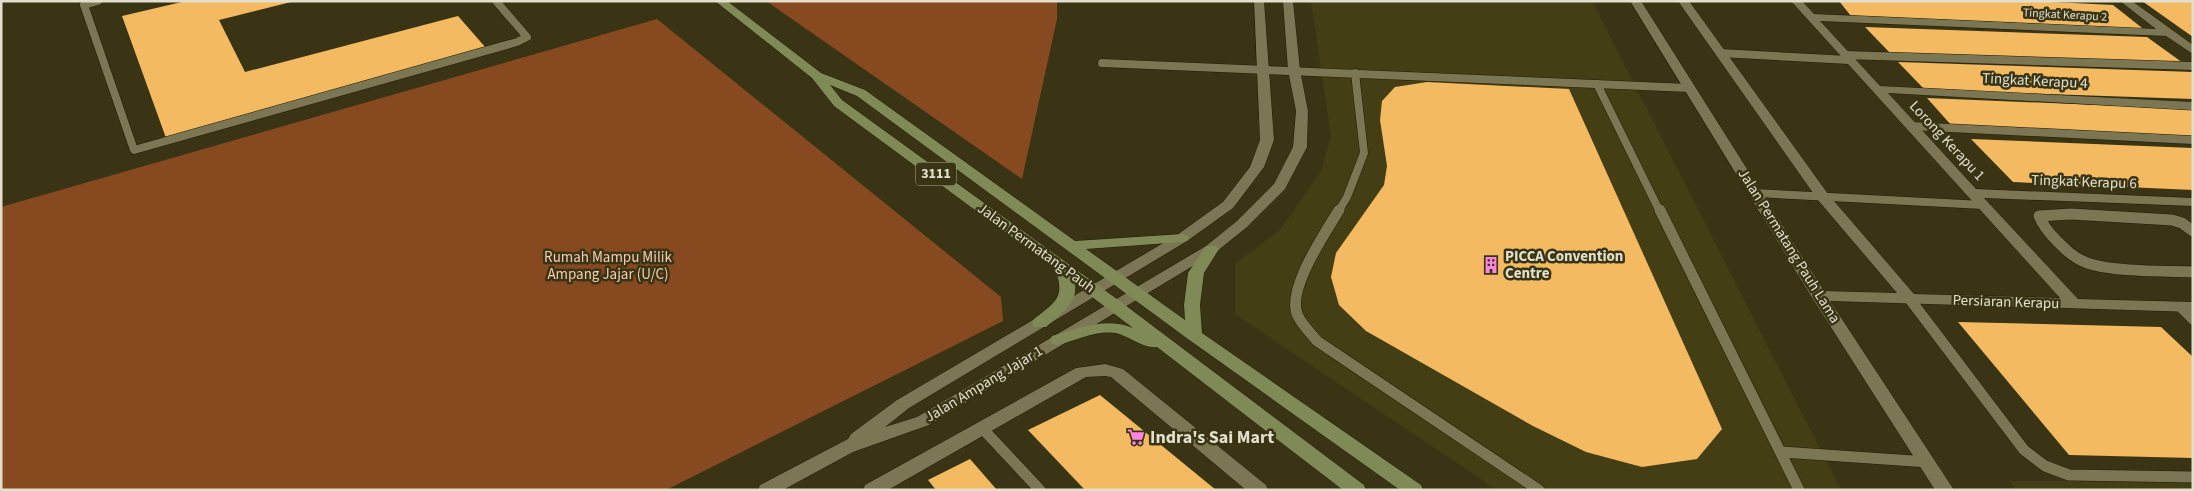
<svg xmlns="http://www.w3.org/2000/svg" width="2194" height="491" viewBox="0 0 2194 491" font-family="'Source Sans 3',sans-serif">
<rect width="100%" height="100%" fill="#393414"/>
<path fill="#443e15" d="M 1311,1 L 1592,1 L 1841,490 L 1497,490 L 1235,314 L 1235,264 L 1280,230 L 1321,171 L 1331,136 Z
M 2010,481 L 2193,481 L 2193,490 L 2015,490 Z"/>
<path fill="#864920" d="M 766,1 L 1057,1 L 1057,19 L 1022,179 Z
M 657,19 L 1001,297 L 1003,321 L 666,490 L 1,490 L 1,207 Z"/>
<path fill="#f3ba62" d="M 186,1 L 295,1 L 219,20 L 245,72 L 458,16 L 486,48 L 166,138 L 122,16 Z
M 1839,1 L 2030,1 L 2113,5 L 2146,31 L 1851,16 Z
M 2142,1 L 2193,1 L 2193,37 Z
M 1865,27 L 2147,37 L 2183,63 L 1890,53 Z
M 1898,62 L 2193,72 L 2193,99 L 1925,90 Z
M 1427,82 L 1569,89 L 1722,429 L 1697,459 L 1642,467 L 1586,452 L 1533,426 L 1366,331 L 1339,305 L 1331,277 L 1336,253 L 1384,185 L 1387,166 L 1380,120 L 1382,101 L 1395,87 Z
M 1927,98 L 2193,109 L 2193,137 L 1951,125 Z
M 1971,139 L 2193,148 L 2193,190 L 2013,182 Z
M 1958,322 L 2161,327 L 2193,357 L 2193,458 L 2069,455 Z
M 1100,395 L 1216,490 L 1085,490 L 1028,430 Z
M 970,459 L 997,490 L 936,490 L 928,480 Z"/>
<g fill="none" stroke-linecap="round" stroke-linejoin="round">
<g stroke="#211c00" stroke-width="9">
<path id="lane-far1" d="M 98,1 L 84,5 L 134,150 L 517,42 L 527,37 L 496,1
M 1720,53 L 1849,60
M 1845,55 L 2193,66
M 1102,63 L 1689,88
M 1597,84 L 1660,212
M 1910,126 L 2193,140
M 1755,193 L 1983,205
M 1338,212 L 1347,197 L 1364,153 L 1355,73"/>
</g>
<g stroke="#211c00" stroke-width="12">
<path id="lane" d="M 1339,210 C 1326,232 1285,291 1298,316 C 1302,325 1311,333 1317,341 L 1539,490
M 1660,210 L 1799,490
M 2193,231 L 2182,223 L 2172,220 L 2071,214 L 2039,216 C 2043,226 2050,234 2057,241 C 2065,249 2074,258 2085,262 C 2108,272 2166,271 2193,272
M 1909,298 L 2024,450 L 2045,466 L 2069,475 L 2193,477
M 2181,307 L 2193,319
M 982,428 L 1040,490
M 1782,452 L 1928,462"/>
</g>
<g stroke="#211c00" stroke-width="1">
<path id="street" d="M 1254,1 L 1264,1 L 1274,140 L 1264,167 L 1233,208 L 1187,241 L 909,408 L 885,427 L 917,417 L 1206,246 L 1237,221 L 1274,184 L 1293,147 L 1296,111 L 1288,70 L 1283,1 L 1293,1 L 1300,70 L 1308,111 L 1307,147 L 1285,189 L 1247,227 L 1216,252 L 929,425 L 853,452 L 783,490 L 758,490 L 760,485 L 848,439 L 851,434 L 897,400 L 1177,235 L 1223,202 L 1250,167 L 1260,140 Z
M 1630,1 L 1641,1 L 1824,291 L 1897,293 L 1818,200 L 1678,1 L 1689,1 L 1828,194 L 1914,294 L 2060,298 L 1791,1 L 1802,1 L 1814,14 L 2156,29 L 2120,1 L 2132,1 L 2193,45 L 2193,54 L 2166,36 L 1820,21 L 1880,86 L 2193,102 L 2193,110 L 1888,93 L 1976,189 L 2193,198 L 2193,206 L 1984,198 L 2078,299 L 2193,302 L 2193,312 L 1830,301 L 1954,490 L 1935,490 L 1811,296 Z
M 1105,364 L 1123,369 L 1266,485 L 1268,490 L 1246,490 L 1111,377 L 1105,376 L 1086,377 L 888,490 L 863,490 L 865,485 L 1076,368 Z"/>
</g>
<g stroke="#211c00" stroke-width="1">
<path id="primary" d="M 715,1 L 727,1 L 821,73 L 865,90 L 1075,241 L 1182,234 L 1187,235 L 1189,238 L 1187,241 L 1182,242 L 1086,249 L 1185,320 L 1184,305 L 1188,273 L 1206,246 L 1216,246 L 1219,249 L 1204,273 L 1200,305 L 1202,333 L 1421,485 L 1423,490 L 1400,490 L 1188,339 L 857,96 L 830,85 L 842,100 L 1121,302 L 1364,485 L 1366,490 L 1343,490 L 1157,347 C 1144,349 1129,336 1116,333 C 1097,330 1076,340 1058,345 L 1052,344 L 1050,340 L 1052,336 C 1080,328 1105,317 1133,328 L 1075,284 C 1078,304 1059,315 1046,327 L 1034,327 L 1032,323 L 1034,319 C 1055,302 1066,298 1055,269 L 834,106 L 812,78 Z"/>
</g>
<use href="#lane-far1" stroke="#7b7654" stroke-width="8"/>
<use href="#lane" stroke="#7b7654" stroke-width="11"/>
<use href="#street" fill="#7b7654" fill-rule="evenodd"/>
<use href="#primary" fill="#7f8a57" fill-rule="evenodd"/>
</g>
<defs>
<g id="building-bare" transform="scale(1.35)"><path d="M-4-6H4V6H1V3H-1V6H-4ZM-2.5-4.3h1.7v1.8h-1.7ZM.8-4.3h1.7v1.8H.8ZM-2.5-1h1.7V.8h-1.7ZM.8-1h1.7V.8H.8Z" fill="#ff85de" stroke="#393414" stroke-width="2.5" paint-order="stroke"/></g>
<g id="supermarket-bare" transform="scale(1.35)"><path d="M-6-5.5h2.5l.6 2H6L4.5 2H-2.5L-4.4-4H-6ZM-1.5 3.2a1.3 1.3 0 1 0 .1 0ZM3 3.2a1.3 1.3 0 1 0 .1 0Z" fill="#ff85de" stroke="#393414" stroke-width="2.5" paint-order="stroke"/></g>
</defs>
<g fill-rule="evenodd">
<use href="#building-bare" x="1491" y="265"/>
<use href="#supermarket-bare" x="1136" y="437"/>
</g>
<g text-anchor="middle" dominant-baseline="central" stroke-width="5" stroke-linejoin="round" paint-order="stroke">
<g font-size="12" fill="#e2e0cd" stroke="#393414">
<text transform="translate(2065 15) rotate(3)">Tingkat Kerapu 2</text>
</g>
<rect fill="#393414" stroke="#afac96" stroke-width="1" x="916" y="162.5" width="40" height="23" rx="4"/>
<g font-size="14" font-weight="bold" fill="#e2e0cd">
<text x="936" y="174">3111</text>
</g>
<g font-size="15" fill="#e2e0cd" stroke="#393414">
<text transform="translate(2035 81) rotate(3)">Tingkat Kerapu 4</text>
<text transform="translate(1947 141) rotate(47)">Lorong Kerapu 1</text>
<text transform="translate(2084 182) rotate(2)">Tingkat Kerapu 6</text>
<text transform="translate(1789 246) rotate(58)">Jalan Permatang Pauh Lama</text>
<text transform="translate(1036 248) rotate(36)">Jalan Permatang Pauh</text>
<text transform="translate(2006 302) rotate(2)">Persiaran Kerapu</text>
<text transform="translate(984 384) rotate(-31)">Jalan Ampang Jajar 1</text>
</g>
<g font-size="15" font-weight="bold" fill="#e2e0cd" stroke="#393414" text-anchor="start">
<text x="1505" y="256">PICCA Convention<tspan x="1505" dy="17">Centre</tspan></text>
</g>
<g font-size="15" fill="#f9ccb2" stroke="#393414">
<text x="608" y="257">Rumah Mampu Milik<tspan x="608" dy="17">Ampang Jajar (U/C)</tspan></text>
</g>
<g font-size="18" font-weight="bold" fill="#e2e0cd" stroke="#393414" text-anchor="start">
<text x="1150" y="437">Indra's Sai Mart</text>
</g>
</g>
<rect width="2194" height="491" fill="none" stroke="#e2e0cd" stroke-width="5"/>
</svg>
